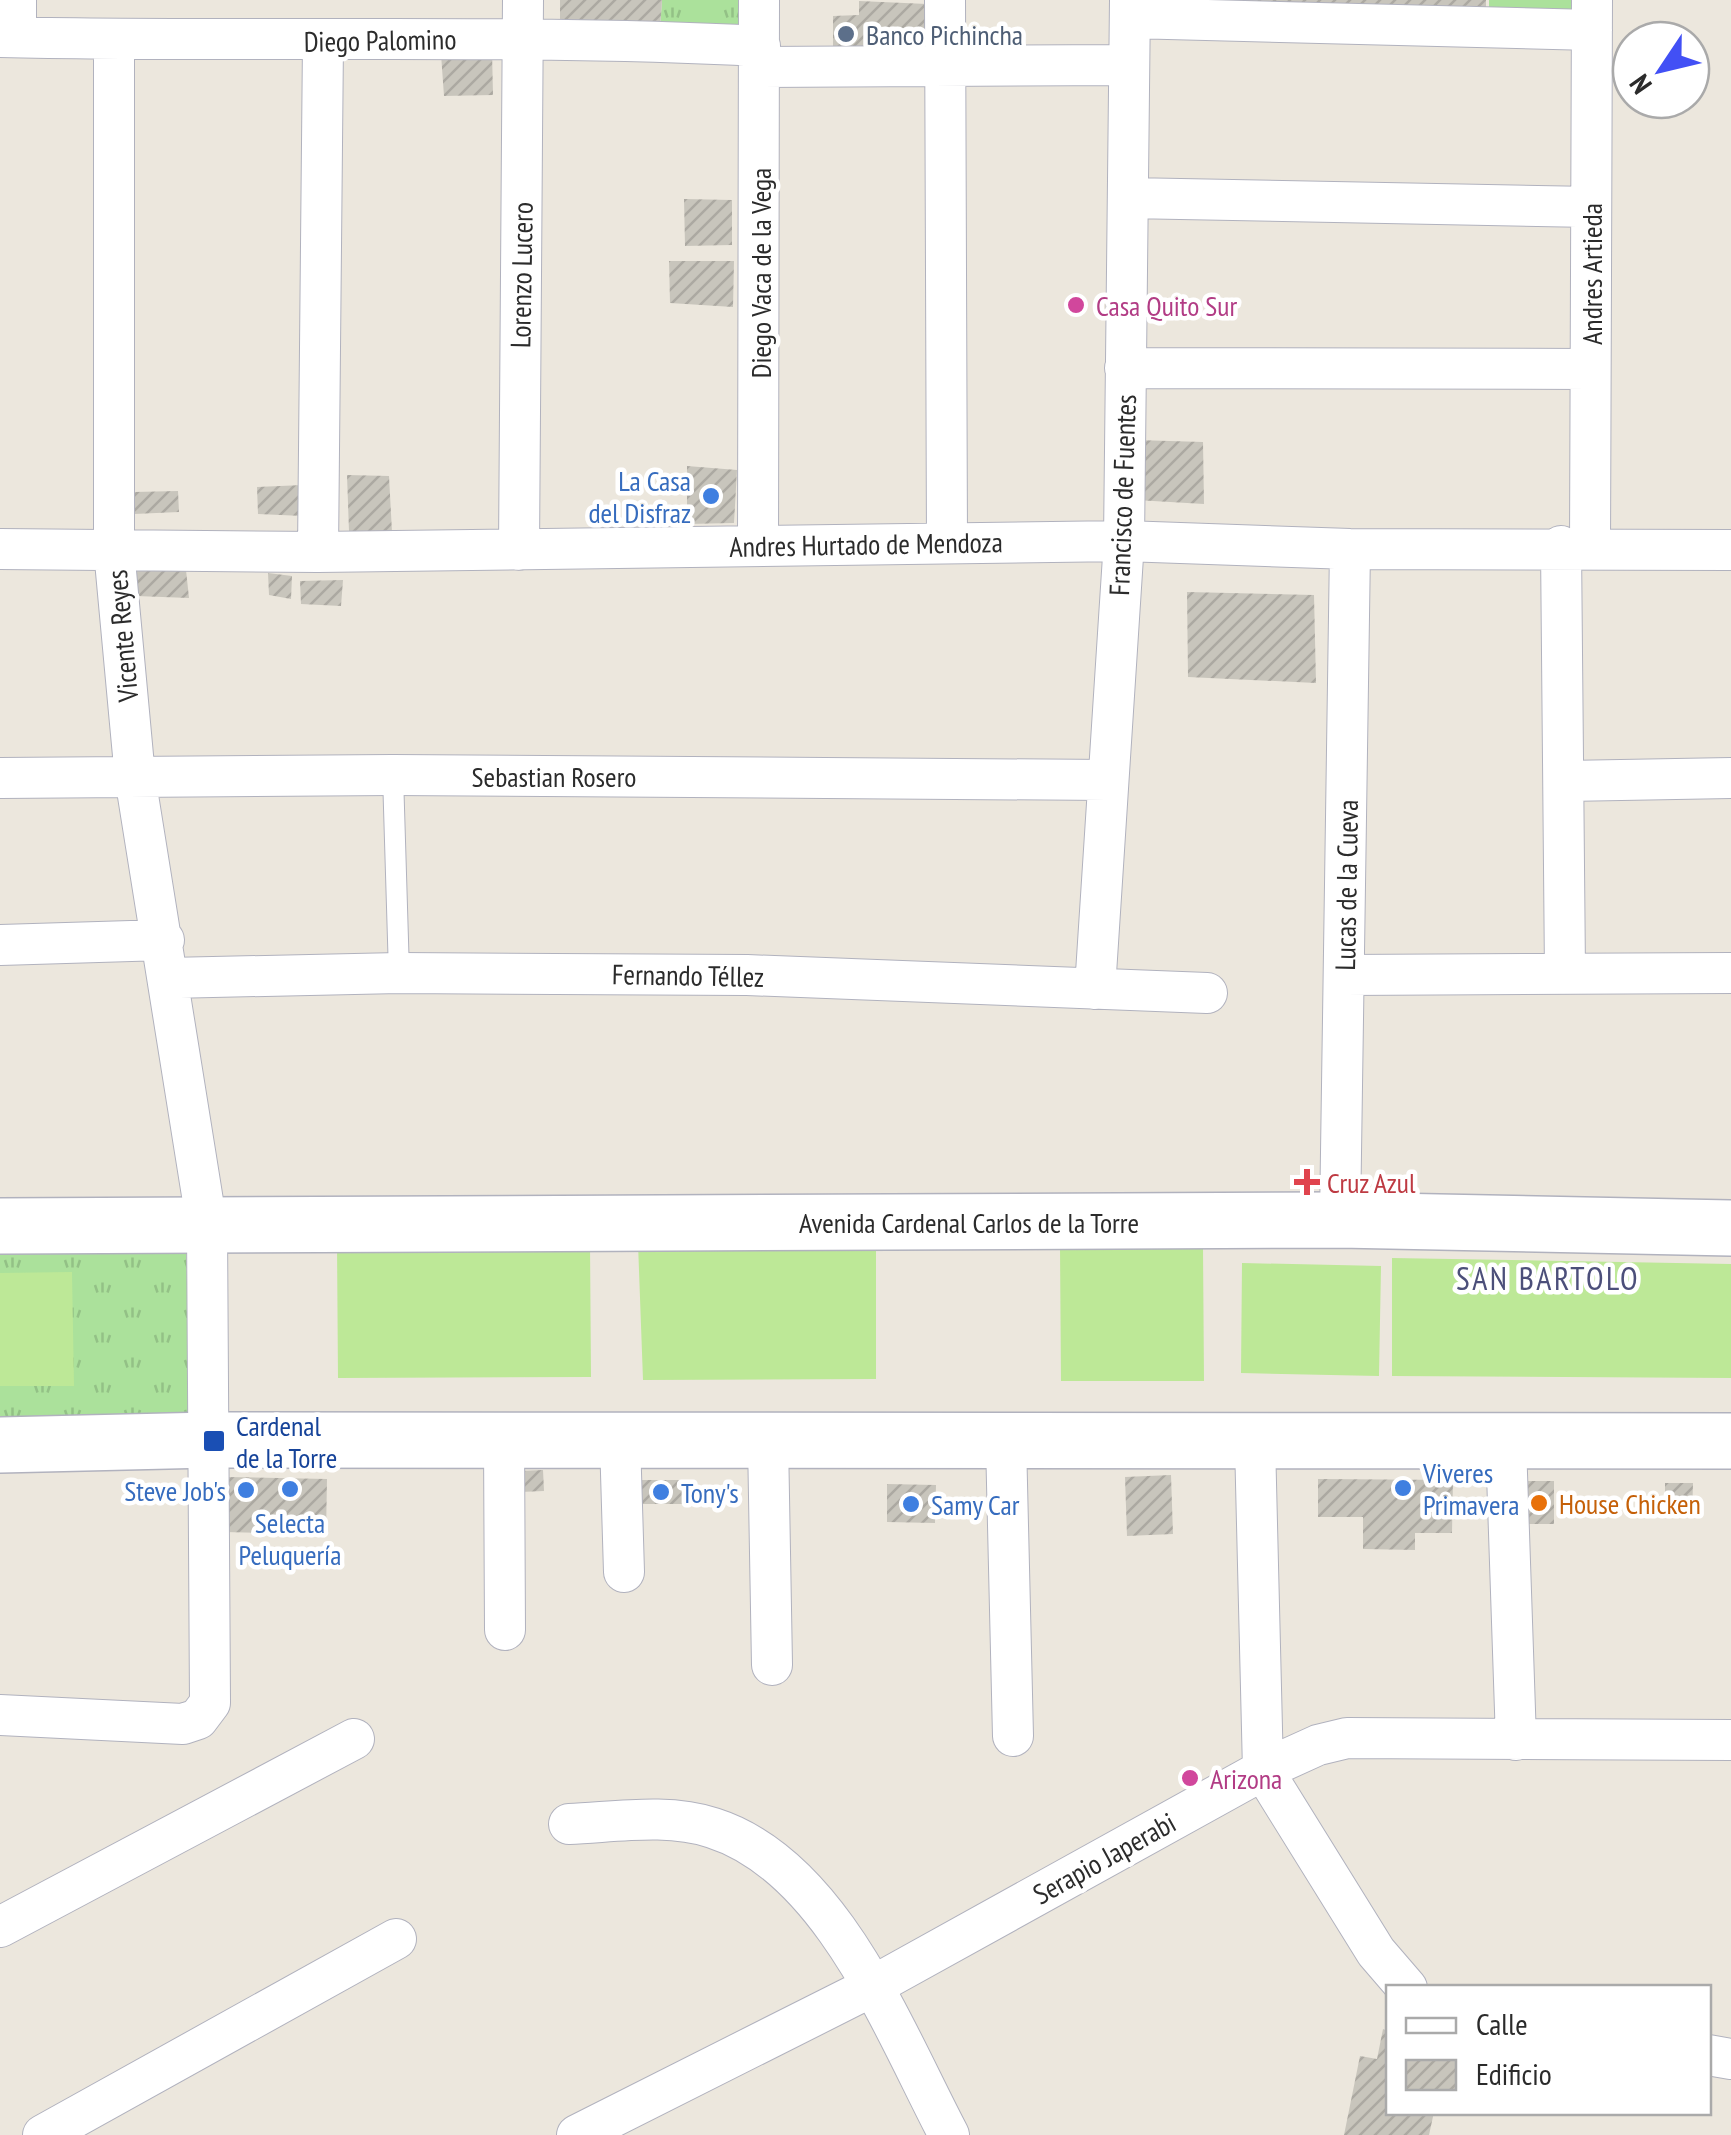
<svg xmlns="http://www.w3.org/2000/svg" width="1731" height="2135" viewBox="0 0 1731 2135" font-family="'PT Sans Narrow',sans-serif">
<defs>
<pattern id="grass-tufts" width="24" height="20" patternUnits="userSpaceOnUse" patternTransform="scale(2.5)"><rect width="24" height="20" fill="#abe19b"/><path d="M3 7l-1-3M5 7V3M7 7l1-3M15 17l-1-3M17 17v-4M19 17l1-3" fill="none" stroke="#93c186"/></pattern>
<pattern id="building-hatch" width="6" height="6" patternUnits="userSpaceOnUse" patternTransform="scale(2.5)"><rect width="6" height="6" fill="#c8c5bc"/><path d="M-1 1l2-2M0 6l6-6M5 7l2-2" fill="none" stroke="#aca9a2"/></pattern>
</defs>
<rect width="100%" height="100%" fill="#ece7dd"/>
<path fill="url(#grass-tufts)" d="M 662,0 L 759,0 L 759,31 L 660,30 Z
M 1489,0 L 1588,0 L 1589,25 L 1489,23 Z
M 0,1249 L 186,1249 L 191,1419 L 0,1419 Z"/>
<path fill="#bde897" d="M 590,1243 L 591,1377 L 338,1378 L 337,1244 Z
M 638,1243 L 876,1243 L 876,1379 L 643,1380 Z
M 1060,1247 L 1203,1247 L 1204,1381 L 1061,1381 Z
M 1392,1258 L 1731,1264 L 1731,1378 L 1392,1376 Z
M 1242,1263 L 1381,1266 L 1379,1376 L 1241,1373 Z
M 72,1272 L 74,1386 L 0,1386 L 0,1273 Z"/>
<path fill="url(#building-hatch)" d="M 560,0 L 662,0 L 660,30 L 560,26 Z
M 1150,0 L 1486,0 L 1486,21 Z
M 859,1 L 927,4 L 924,57 L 833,52 L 833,16 L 859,15 Z
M 492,51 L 493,95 L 444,96 L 441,54 Z
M 684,199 L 732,200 L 732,245 L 685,246 Z
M 669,261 L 734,261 L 733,307 L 670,303 Z
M 1136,440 L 1203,442 L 1204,504 L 1136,500 Z
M 687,466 L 737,470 L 734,523 L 687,524 Z
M 347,475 L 389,476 L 392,532 L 349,531 Z
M 303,485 L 303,516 L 258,514 L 257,487 Z
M 178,491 L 179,512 L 134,514 L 134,492 Z
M 186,570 L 189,598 L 136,596 L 135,571 Z
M 268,573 L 292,576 L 291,599 L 269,595 Z
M 343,580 L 341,606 L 301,604 L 300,581 Z
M 1187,592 L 1314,595 L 1316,683 L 1188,677 Z
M 543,1470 L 544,1491 L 520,1492 L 520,1471 Z
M 1171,1475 L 1173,1534 L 1127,1536 L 1125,1477 Z
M 225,1477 L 327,1479 L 326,1534 L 224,1532 Z
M 1318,1479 L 1453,1480 L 1452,1533 L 1415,1533 L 1415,1550 L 1363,1549 L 1363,1517 L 1318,1517 Z
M 633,1480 L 689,1480 L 689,1504 L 633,1504 Z
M 1524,1481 L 1554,1481 L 1554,1524 L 1524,1524 Z
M 1665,1483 L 1693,1483 L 1692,1518 L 1665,1518 Z
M 887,1484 L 936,1485 L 935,1523 L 887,1522 Z
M 1383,2029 L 1388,2031 L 1388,2112 L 1434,2112 L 1429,2135 L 1344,2135 L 1360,2056 L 1377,2059 Z"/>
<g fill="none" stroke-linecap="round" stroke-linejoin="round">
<g stroke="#b1b2be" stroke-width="22">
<path id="lane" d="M 393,775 L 399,973"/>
</g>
<g stroke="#b1b2be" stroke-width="42">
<path id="street" d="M 16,0 L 16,37
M 945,0 L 947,543
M 1130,18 L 1592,30
M 0,37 C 253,43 507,33 760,46
M 761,67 L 1129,65
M 1128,198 L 1591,207
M 1125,368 L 1590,369
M 758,546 L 759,0
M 1561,546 L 1565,973
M 1590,547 L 1592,0
M 0,549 L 318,552 L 1124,541 L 1350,549 L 1731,550
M 519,550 L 523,0
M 318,552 L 323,42
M 0,778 L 393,775 L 1107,780
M 1566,781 L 1731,778
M 0,945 L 164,940
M 1345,975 L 1731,973
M 169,978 L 399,973 L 747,975 L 1207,993
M 1095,989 L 1124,541 L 1130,0
M 1340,1220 L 1350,549
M 620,1440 L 624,1572
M 768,1440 L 772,1665
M 504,1441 L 505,1630
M 1006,1441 L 1013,1736
M 1255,1442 L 1263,1770 L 1376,1952 L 1407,1988
M 1506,1444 L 1516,1740
M 0,1715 L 183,1724 L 198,1719 L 210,1703 L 207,1226 L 135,777 L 114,550 L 114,40
M 569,1824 C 616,1822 668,1813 713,1828 C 832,1866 895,2033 949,2135
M 0,1927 L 354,1739
M 1708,2055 L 1731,2059
M 43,2135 L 396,1939
M 577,2135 L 871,1987 L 1263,1770 L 1318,1745 L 1347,1738 L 1731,1740"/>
</g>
<g stroke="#b1b2be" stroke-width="58">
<path id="secondary" d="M 0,1226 L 1340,1220 L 1731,1228
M 0,1445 L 210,1440 L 1731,1441"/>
</g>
<use href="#lane" stroke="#fff" stroke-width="20"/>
<use href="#street" stroke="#fff" stroke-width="40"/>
<use href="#secondary" stroke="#fff" stroke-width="55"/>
</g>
<circle fill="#5c6f8a" stroke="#fff" stroke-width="4" cx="846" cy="34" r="10"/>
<g fill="#d1479c" stroke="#fff" stroke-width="4">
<circle cx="1076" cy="305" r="10"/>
<circle cx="1190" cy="1778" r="10"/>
</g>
<g fill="#3f7fe0" stroke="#fff" stroke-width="4">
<circle cx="711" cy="496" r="10"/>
<circle cx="1403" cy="1488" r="10"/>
<circle cx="290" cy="1489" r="10"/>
<circle cx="246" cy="1490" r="10"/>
<circle cx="661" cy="1492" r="10"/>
<circle cx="911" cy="1504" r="10"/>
</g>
<path fill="#e0444e" stroke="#fff" stroke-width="4" d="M1302 1167h10v10h10v10h-10v10h-10v-10h-10v-10h10z"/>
<rect fill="#1a4fb4" stroke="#fff" stroke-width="4" x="202" y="1429" width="24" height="24" rx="5"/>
<circle fill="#e8710a" stroke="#fff" stroke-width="4" cx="1539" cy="1503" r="10"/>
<g text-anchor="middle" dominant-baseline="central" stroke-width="9" stroke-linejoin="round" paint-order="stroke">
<g font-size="28" fill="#4e5e75" stroke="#fff" text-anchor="start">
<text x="866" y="34">Banco Pichincha</text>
</g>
<g font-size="28" fill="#2b2b2b" stroke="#fff">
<text transform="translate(380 40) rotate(-1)">Diego Palomino</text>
<text transform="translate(760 273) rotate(-90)">Diego Vaca de la Vega</text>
<text transform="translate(1591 274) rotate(-90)">Andres Artieda</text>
<text transform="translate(521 275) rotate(-89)">Lorenzo Lucero</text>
<text transform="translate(1122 495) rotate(-88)">Francisco de Fuentes</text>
<text transform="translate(866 544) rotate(-1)">Andres Hurtado de Mendoza</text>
<text transform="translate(122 636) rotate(-95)">Vicente Reyes</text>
<text x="554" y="776">Sebastian Rosero</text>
<text transform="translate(1346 885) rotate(-89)">Lucas de la Cueva</text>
<text transform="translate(688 975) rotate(1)">Fernando Téllez</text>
<text x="969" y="1222">Avenida Cardenal Carlos de la Torre</text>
<text transform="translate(1104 1858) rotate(-29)">Serapio Japerabi</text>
</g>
<g font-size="28" fill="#b23c85" stroke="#fff" text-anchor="start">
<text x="1096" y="305">Casa Quito Sur</text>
<text x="1210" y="1778">Arizona</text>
</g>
<g font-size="28" fill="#366cbe" stroke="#fff" text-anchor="start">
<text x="691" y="480" text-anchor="end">La Casa<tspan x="691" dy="32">del Disfraz</tspan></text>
<text x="1423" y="1472">Viveres<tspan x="1423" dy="32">Primavera</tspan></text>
<text x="226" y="1490" text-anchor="end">Steve Job's</text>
<text x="681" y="1492">Tony's</text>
<text x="931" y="1504">Samy Car</text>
<text x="290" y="1522" text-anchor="middle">Selecta<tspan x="290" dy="32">Peluquería</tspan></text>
</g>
<g font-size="28" fill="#be3a42" stroke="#fff" text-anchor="start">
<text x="1327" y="1182">Cruz Azul</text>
</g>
<g font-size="28" fill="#164399" stroke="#fff" text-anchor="start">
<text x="236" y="1425">Cardenal<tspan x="236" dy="32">de la Torre</tspan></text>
</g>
<g font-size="28" fill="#c56008" stroke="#fff" text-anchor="start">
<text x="1559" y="1503">House Chicken</text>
</g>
<g font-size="32" letter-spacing="2.5" fill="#4c4f7a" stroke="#fff">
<text x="1548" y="1278">SAN BARTOLO</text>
</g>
</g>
<rect x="1386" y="1985" width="325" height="130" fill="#ffffff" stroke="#aaaaaa" stroke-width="2.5"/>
<rect x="1406" y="2018" width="50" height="15" fill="#ffffff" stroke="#aaaaaa" stroke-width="2.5"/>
<text x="1476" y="2035" font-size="30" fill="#2b2b2b">Calle</text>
<rect x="1406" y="2060" width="50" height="30" fill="url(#building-hatch)" stroke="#aaaaaa" stroke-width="2.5"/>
<text x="1476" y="2085" font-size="30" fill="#2b2b2b">Edificio</text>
<g transform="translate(1661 70) rotate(235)"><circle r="48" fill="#ffffff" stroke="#aaaaaa" stroke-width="2.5"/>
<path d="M0-8L18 38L0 25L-18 38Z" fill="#4250f5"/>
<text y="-15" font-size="28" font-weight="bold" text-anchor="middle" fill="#2b2b2b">N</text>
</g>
</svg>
